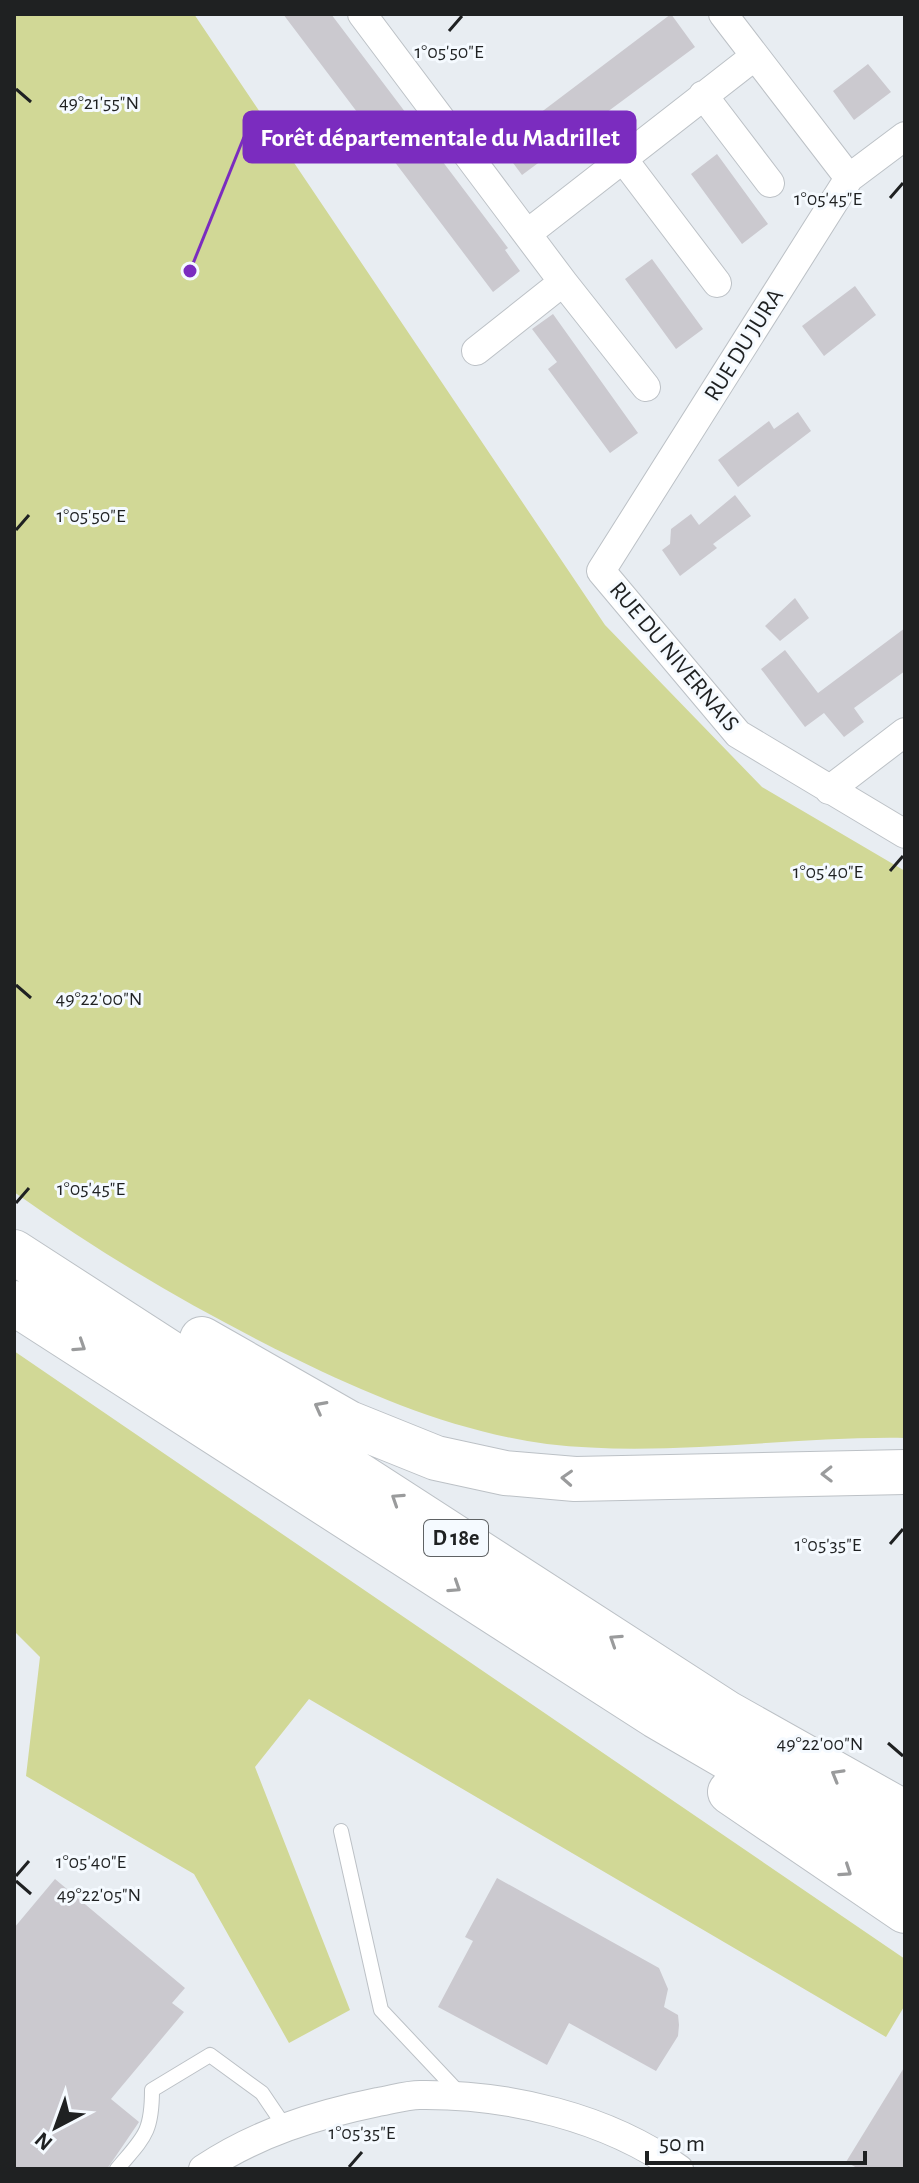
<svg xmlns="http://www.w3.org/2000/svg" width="919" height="2183" viewBox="0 0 919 2183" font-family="'Alegreya Sans',sans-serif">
<rect width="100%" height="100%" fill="#e8edf2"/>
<path fill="#d1d896" d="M 14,14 L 194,14 L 605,625 L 762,787 L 905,871 L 905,1438 C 786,1436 666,1458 547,1444 C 458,1432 376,1398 296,1359 C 196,1310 104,1256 14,1192 Z
M 14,1351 L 905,1959 L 905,2005 L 886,2037 L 309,1699 L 255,1767 L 350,2010 L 289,2043 L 194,1874 L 26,1776 L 40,1657 L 14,1631 Z"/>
<path fill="#cbc9cf" d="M 283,14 L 331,14 L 508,248 L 505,250 L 520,271 L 493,292 Z
M 671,14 L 695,47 L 522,175 L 499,144 Z
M 868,64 L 891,92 L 854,120 L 833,91 Z
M 717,154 L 768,224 L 742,244 L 691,174 Z
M 652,259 L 703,329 L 676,349 L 625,279 Z
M 855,286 L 876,315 L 824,356 L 802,326 Z
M 553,314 L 638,433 L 610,453 L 548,369 L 557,362 L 532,329 Z
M 798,412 L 811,431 L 738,487 L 718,460 L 769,421 L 774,429 Z
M 735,495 L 751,516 L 713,544 L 717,548 L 680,576 L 662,550 L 670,544 L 671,529 L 691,514 L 699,525 Z
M 795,598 L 809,618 L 780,641 L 765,626 Z
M 905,628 L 905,671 L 854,708 L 864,722 L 844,737 L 824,713 L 805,727 L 761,669 L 785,650 L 818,693 Z
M 497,1878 L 659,1968 L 668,1989 L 664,2007 L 678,2015 L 679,2025 L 678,2036 L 656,2071 L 569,2023 L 547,2065 L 438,2007 L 473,1941 L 465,1937 Z
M 55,1879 L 185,1988 L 172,2003 L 184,2012 L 111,2099 L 139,2122 L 107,2169 L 14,2169 L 14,1928 Z
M 905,2066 L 905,2169 L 859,2169 L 846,2162 Z"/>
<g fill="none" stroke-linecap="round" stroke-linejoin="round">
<g stroke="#bcc1c6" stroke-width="16">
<path id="lane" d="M 341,1831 L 381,2010 L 461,2095
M 117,2169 C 144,2137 152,2133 152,2090 L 210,2055 L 262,2093 L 285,2127"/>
</g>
<g stroke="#bcc1c6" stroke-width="30">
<path id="street" d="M 362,14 L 563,282 L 476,351
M 723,14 L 849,178
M 703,95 L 770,183
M 905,136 L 849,178 L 601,571 L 738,734 L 905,834
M 623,159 L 717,283
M 528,233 L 755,56
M 563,282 L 646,387
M 829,790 L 905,732
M 203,2169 C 257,2133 315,2115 378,2102 C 391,2100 406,2095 420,2095 C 508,2094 607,2117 679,2169"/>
</g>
<g stroke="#bcc1c6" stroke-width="46">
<path id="highway" d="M 14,1252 L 727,1713 L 905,1813
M 14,1303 L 656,1716 L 905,1861
M 202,1339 L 349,1423 L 436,1458 L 505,1473 L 575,1479 L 905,1472
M 730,1792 L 905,1911"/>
</g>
<use href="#lane" stroke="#fff" stroke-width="14"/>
<use href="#street" stroke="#fff" stroke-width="28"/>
<use href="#highway" stroke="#fff" stroke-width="44"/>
</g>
<defs><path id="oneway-chevron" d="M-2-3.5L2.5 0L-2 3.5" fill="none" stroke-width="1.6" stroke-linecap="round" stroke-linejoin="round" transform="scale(2)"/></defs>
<g stroke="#9a9b9c">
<use href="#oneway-chevron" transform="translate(80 1346) rotate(33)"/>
<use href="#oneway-chevron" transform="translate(320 1407) rotate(-152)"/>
<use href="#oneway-chevron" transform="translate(827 1474) rotate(179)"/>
<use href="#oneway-chevron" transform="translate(567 1478) rotate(-177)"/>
<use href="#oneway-chevron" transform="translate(397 1499) rotate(-147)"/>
<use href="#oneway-chevron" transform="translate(455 1587) rotate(33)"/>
<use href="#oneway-chevron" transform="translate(615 1640) rotate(-147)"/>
<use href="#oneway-chevron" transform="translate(837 1775) rotate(-150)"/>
<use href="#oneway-chevron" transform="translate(846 1871) rotate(34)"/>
</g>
<path fill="none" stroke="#1f2122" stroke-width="3" d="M 449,31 L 462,16M 16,89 L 31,102M 890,198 L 903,183M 16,530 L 29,515M 890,871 L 903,856M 16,985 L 31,998M 16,1203 L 29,1188M 890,1544 L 903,1529M 888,1743 L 903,1756M 16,1876 L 29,1861M 16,1881 L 31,1894M 349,2167 L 362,2152"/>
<g text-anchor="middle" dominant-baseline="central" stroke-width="6" stroke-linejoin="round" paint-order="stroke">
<rect fill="#f5faff" stroke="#5f6264" stroke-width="2" x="424" y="1520" width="64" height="36" rx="6"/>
<g font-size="22" font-weight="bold" fill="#1f2122">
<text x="456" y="1538">D 18e</text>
</g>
<g font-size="24" fill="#1f2122" stroke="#f5faff">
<text transform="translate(744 345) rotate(-58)">RUE DU JURA</text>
<text transform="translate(674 657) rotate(50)">RUE DU NIVERNAIS</text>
</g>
</g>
<g font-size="20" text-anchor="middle" fill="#1f2122" stroke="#f5faff" stroke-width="6" stroke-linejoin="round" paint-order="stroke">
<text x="449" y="58">1°05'50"E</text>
<text x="99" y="109">49°21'55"N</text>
<text x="828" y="205">1°05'45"E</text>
<text x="91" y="522">1°05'50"E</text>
<text x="828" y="878">1°05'40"E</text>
<text x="99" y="1005">49°22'00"N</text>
<text x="91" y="1195">1°05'45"E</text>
<text x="828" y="1551">1°05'35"E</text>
<text x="820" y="1750">49°22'00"N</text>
<text x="91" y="1868">1°05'40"E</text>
<text x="99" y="1901">49°22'05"N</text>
<text x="362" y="2139">1°05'35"E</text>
</g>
<path fill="none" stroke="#7b2cbf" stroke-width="3" d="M190 271L244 137"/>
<circle fill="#7b2cbf" stroke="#f5faff" stroke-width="3" cx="190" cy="271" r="8"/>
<rect fill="#7b2cbf" stroke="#7b2cbf" stroke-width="3" x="244" y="112" width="391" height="50" rx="8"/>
<g font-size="26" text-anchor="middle" font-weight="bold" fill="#fff">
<text x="440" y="146">Forêt départementale du Madrillet</text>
</g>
<rect width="919" height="2183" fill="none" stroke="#1f2122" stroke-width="32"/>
<g transform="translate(56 2127) rotate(221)" stroke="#f5faff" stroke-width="6" paint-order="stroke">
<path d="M0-6L14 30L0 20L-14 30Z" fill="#1f2122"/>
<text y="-12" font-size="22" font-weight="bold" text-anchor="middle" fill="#1f2122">N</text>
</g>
<path d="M647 2151v12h218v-12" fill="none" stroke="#1f2122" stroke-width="4"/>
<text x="659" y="2151" font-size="24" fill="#1f2122" stroke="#f5faff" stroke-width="6" paint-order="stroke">50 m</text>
</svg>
